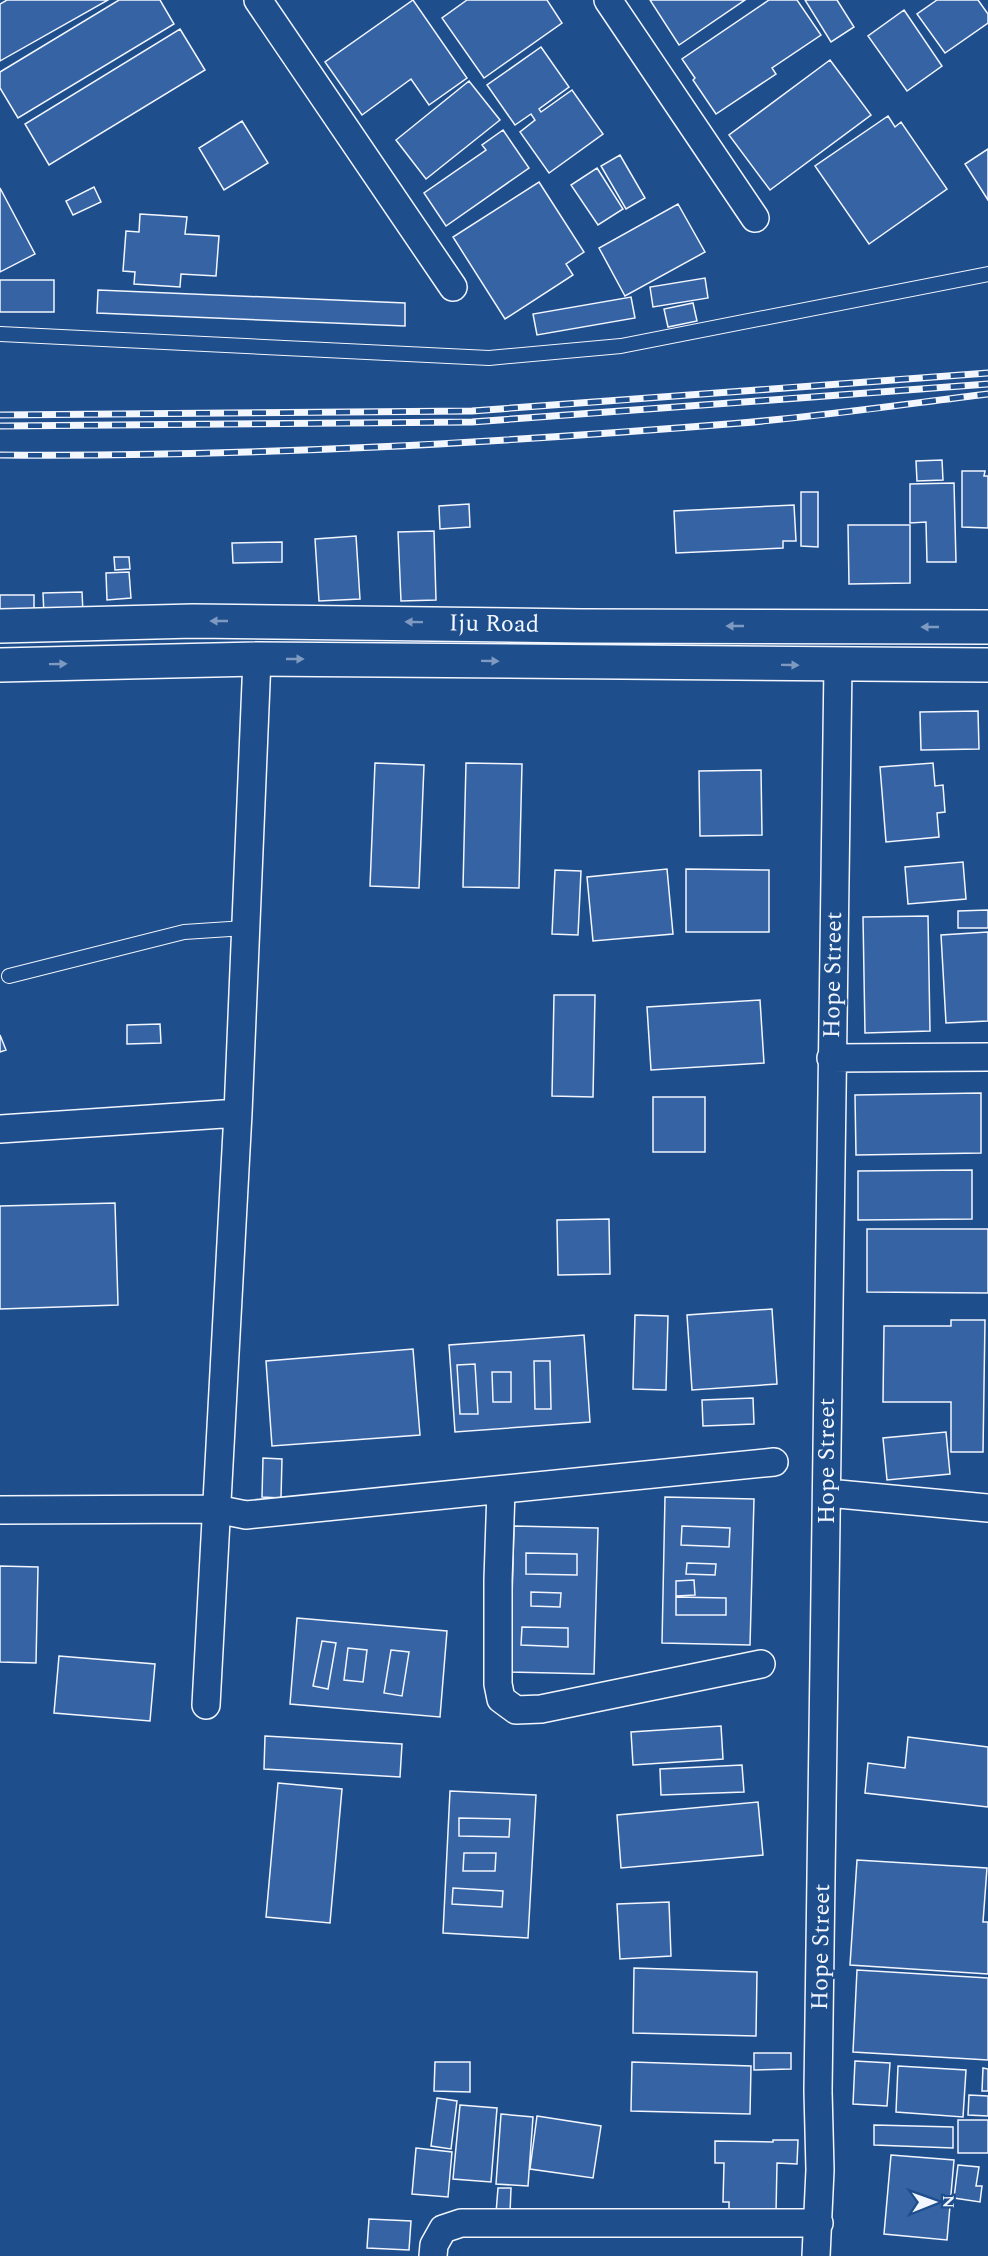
<svg xmlns="http://www.w3.org/2000/svg" width="988" height="2256" viewBox="0 0 988 2256" font-family="Spectral,serif">
<rect width="100%" height="100%" fill="#1f4e8c"/>
<path fill="#3563a3" stroke="#f2f6ff" stroke-width="1.5" fill-rule="evenodd" d="M 7,0 L 108,0 L 0,61 L 0,4 Z
M 119,0 L 160,0 L 174,24 L 18,118 L 0,88 L 0,72 Z
M 413,0 L 467,78 L 429,105 L 411,79 L 362,115 L 325,62 Z
M 467,0 L 547,0 L 562,23 L 484,78 L 442,18 Z
M 650,0 L 745,0 L 679,45 Z
M 769,0 L 797,0 L 821,35 L 772,68 L 776,74 L 716,114 L 693,80 L 695,78 L 682,59 Z
M 805,0 L 837,0 L 854,27 L 831,42 Z
M 937,0 L 978,0 L 988,14 L 988,23 L 945,53 L 917,14 Z
M 904,10 L 942,66 L 907,91 L 868,36 Z
M 180,29 L 205,70 L 49,165 L 25,124 Z
M 541,47 L 569,87 L 539,109 L 541,112 L 572,90 L 603,134 L 549,173 L 520,132 L 535,120 L 531,114 L 515,125 L 487,85 Z
M 830,60 L 871,115 L 770,190 L 729,135 Z
M 469,81 L 500,120 L 426,179 L 396,140 Z
M 888,116 L 895,127 L 901,122 L 947,189 L 869,244 L 815,166 Z
M 242,121 L 268,163 L 224,190 L 199,148 Z
M 503,130 L 529,168 L 446,226 L 424,193 L 486,150 L 482,145 Z
M 988,149 L 988,200 L 965,164 Z
M 620,155 L 645,198 L 626,209 L 601,166 Z
M 597,168 L 623,209 L 598,225 L 571,185 Z
M 539,182 L 584,252 L 566,264 L 573,275 L 505,319 L 453,237 Z
M 94,187 L 101,202 L 73,215 L 66,201 Z
M 0,188 L 35,254 L 0,272 Z
M 678,204 L 705,252 L 625,296 L 599,248 Z
M 140,214 L 187,217 L 185,234 L 219,236 L 216,276 L 181,274 L 180,287 L 134,284 L 135,272 L 123,271 L 126,231 L 139,232 Z
M 705,278 L 708,298 L 653,307 L 650,287 Z
M 0,280 L 54,280 L 54,312 L 0,312 Z
M 98,290 L 405,303 L 405,326 L 97,313 Z
M 631,297 L 635,318 L 537,335 L 533,314 Z
M 693,303 L 697,321 L 668,327 L 664,309 Z
M 942,460 L 943,480 L 917,481 L 916,461 Z
M 962,471 L 985,471 L 984,476 L 988,476 L 988,528 L 962,527 Z
M 954,483 L 956,562 L 927,562 L 926,522 L 910,523 L 910,484 Z
M 801,492 L 818,492 L 818,547 L 801,546 Z
M 469,504 L 470,527 L 440,529 L 439,506 Z
M 794,505 L 796,541 L 783,541 L 783,548 L 676,553 L 674,511 Z
M 848,525 L 910,525 L 910,583 L 849,584 Z
M 434,531 L 436,600 L 401,601 L 398,532 Z
M 356,536 L 360,599 L 319,601 L 315,539 Z
M 282,542 L 282,562 L 233,563 L 232,543 Z
M 114,557 L 129,557 L 130,569 L 115,570 Z
M 129,572 L 131,598 L 107,600 L 106,573 Z
M 82,592 L 83,613 L 44,615 L 43,593 Z
M 0,595 L 34,595 L 34,617 L 0,616 Z
M 978,711 L 979,749 L 921,750 L 920,712 Z
M 375,763 L 424,765 L 419,888 L 370,886 Z
M 466,763 L 522,764 L 519,888 L 463,887 Z
M 933,763 L 935,786 L 943,785 L 945,812 L 937,813 L 939,837 L 886,842 L 880,767 Z
M 761,770 L 762,835 L 700,836 L 699,771 Z
M 963,862 L 966,899 L 908,904 L 905,867 Z
M 667,869 L 673,934 L 593,941 L 587,877 Z
M 686,869 L 769,870 L 769,932 L 686,932 Z
M 555,870 L 581,871 L 578,935 L 552,934 Z
M 988,910 L 988,928 L 958,928 L 958,911 Z
M 928,916 L 930,1031 L 865,1033 L 863,917 Z
M 988,932 L 988,1021 L 946,1023 L 941,935 Z
M 554,995 L 595,995 L 593,1097 L 552,1096 Z
M 760,1000 L 764,1063 L 651,1070 L 647,1007 Z
M 160,1024 L 161,1043 L 127,1044 L 127,1025 Z
M 0,1035 L 6,1050 L 0,1052 Z
M 981,1093 L 981,1153 L 856,1155 L 855,1095 Z
M 653,1097 L 705,1097 L 705,1152 L 653,1152 Z
M 972,1170 L 972,1219 L 858,1220 L 858,1171 Z
M 115,1203 L 118,1305 L 0,1309 L 0,1206 Z
M 609,1219 L 610,1274 L 558,1275 L 557,1220 Z
M 867,1229 L 988,1229 L 988,1293 L 867,1292 Z
M 772,1309 L 777,1384 L 692,1390 L 687,1315 Z
M 635,1315 L 668,1316 L 666,1390 L 633,1389 Z
M 951,1320 L 985,1320 L 983,1452 L 951,1452 L 951,1402 L 883,1402 L 884,1326 L 951,1326 Z
M 584,1335 L 590,1422 L 455,1432 L 449,1345 ZM 534,1361 L 550,1361 L 551,1409 L 535,1409 ZM 475,1364 L 478,1414 L 460,1414 L 457,1365 ZM 492,1372 L 511,1372 L 511,1402 L 493,1402 Z
M 413,1349 L 420,1435 L 272,1446 L 266,1361 Z
M 534,1361 L 550,1361 L 551,1409 L 535,1409 Z
M 475,1364 L 478,1414 L 460,1414 L 457,1365 Z
M 492,1372 L 511,1372 L 511,1402 L 493,1402 Z
M 753,1398 L 754,1424 L 703,1426 L 702,1400 Z
M 946,1432 L 950,1474 L 887,1480 L 883,1438 Z
M 263,1458 L 282,1459 L 281,1498 L 262,1497 Z
M 665,1497 L 754,1499 L 750,1645 L 662,1643 ZM 682,1526 L 730,1528 L 729,1547 L 681,1545 ZM 687,1563 L 716,1564 L 715,1575 L 686,1574 ZM 694,1580 L 695,1595 L 676,1596 L 676,1581 ZM 676,1597 L 726,1598 L 726,1615 L 676,1615 Z
M 514,1526 L 598,1528 L 594,1674 L 510,1672 ZM 526,1553 L 577,1554 L 577,1575 L 526,1574 ZM 531,1592 L 561,1593 L 560,1607 L 531,1606 ZM 522,1627 L 568,1628 L 568,1647 L 521,1645 Z
M 682,1526 L 730,1528 L 729,1547 L 681,1545 Z
M 526,1553 L 577,1554 L 577,1575 L 526,1574 Z
M 687,1563 L 716,1564 L 715,1575 L 686,1574 Z
M 0,1566 L 38,1567 L 36,1663 L 0,1662 Z
M 694,1580 L 695,1595 L 676,1596 L 676,1581 Z
M 531,1592 L 561,1593 L 560,1607 L 531,1606 Z
M 676,1597 L 726,1598 L 726,1615 L 676,1615 Z
M 297,1618 L 447,1631 L 440,1717 L 290,1704 ZM 322,1641 L 336,1643 L 328,1689 L 313,1686 ZM 348,1648 L 367,1650 L 363,1682 L 344,1680 ZM 391,1650 L 409,1652 L 402,1696 L 384,1693 Z
M 522,1627 L 568,1628 L 568,1647 L 521,1645 Z
M 322,1641 L 336,1643 L 328,1689 L 313,1686 Z
M 348,1648 L 367,1650 L 363,1682 L 344,1680 Z
M 391,1650 L 409,1652 L 402,1696 L 384,1693 Z
M 59,1656 L 155,1664 L 150,1721 L 54,1713 Z
M 721,1726 L 723,1759 L 633,1765 L 631,1732 Z
M 265,1736 L 402,1744 L 400,1777 L 264,1769 Z
M 908,1737 L 988,1747 L 988,1807 L 865,1793 L 868,1763 L 905,1768 Z
M 742,1765 L 744,1792 L 661,1795 L 660,1769 Z
M 278,1783 L 342,1789 L 330,1923 L 266,1917 Z
M 450,1791 L 536,1795 L 528,1938 L 443,1933 ZM 459,1818 L 510,1819 L 509,1837 L 459,1836 ZM 464,1853 L 496,1853 L 495,1871 L 463,1871 ZM 453,1888 L 503,1891 L 502,1907 L 452,1904 Z
M 758,1802 L 763,1855 L 621,1868 L 617,1815 Z
M 459,1818 L 510,1819 L 509,1837 L 459,1836 Z
M 464,1853 L 496,1853 L 495,1871 L 463,1871 Z
M 857,1860 L 987,1868 L 983,1922 L 988,1922 L 988,1974 L 850,1965 Z
M 453,1888 L 503,1891 L 502,1907 L 452,1904 Z
M 669,1902 L 671,1956 L 620,1959 L 617,1904 Z
M 634,1968 L 757,1972 L 756,2036 L 633,2033 Z
M 857,1970 L 988,1978 L 988,2060 L 853,2052 Z
M 754,2053 L 791,2053 L 791,2069 L 754,2070 Z
M 855,2061 L 890,2063 L 887,2106 L 853,2104 Z
M 435,2062 L 470,2062 L 470,2092 L 434,2091 Z
M 632,2062 L 751,2066 L 750,2114 L 631,2111 Z
M 898,2066 L 966,2070 L 963,2117 L 896,2112 Z
M 983,2068 L 988,2069 L 988,2091 L 982,2091 Z
M 969,2095 L 988,2096 L 988,2116 L 968,2115 Z
M 437,2098 L 457,2101 L 451,2149 L 431,2146 Z
M 460,2105 L 497,2108 L 491,2182 L 453,2179 Z
M 501,2114 L 533,2117 L 528,2186 L 496,2184 Z
M 537,2116 L 601,2126 L 593,2178 L 530,2169 Z
M 958,2120 L 988,2120 L 988,2153 L 958,2153 Z
M 874,2125 L 953,2127 L 953,2148 L 874,2145 Z
M 773,2140 L 798,2140 L 797,2164 L 777,2163 L 776,2213 L 729,2212 L 729,2202 L 723,2202 L 724,2163 L 715,2163 L 715,2141 L 773,2142 Z
M 416,2148 L 452,2152 L 448,2197 L 412,2194 Z
M 891,2155 L 954,2160 L 947,2240 L 884,2234 Z
M 958,2165 L 979,2167 L 976,2186 L 982,2186 L 980,2202 L 954,2198 Z
M 498,2188 L 511,2188 L 510,2213 L 496,2213 Z
M 369,2219 L 411,2221 L 409,2250 L 367,2248 Z"/>
<g fill="none" stroke-linecap="round" stroke-linejoin="round">
<g stroke="#f2f6ff" stroke-width="16">
<path id="service" d="M 0,334 L 489,358 L 621,346 L 988,274
M 9,976 L 184,932 L 245,928"/>
</g>
<g stroke="#f2f6ff" stroke-width="30">
<path id="minor" d="M 258,0 L 453,287
M 608,0 L 755,218
M 831,1058 L 988,1057
M 0,1129 L 238,1113
M 501,1490 L 498,1580 L 498,1684 L 501,1699 L 516,1710 L 541,1709 L 761,1664
M 828,1493 L 988,1508
M 0,1510 L 216,1509 L 246,1515 L 774,1462
M 206,1705 L 238,1113 L 257,659
M 433,2256 L 434,2245 L 443,2229 L 461,2223 L 819,2223
M 816,2256 L 820,2170 L 818,2091 L 838,665"/>
</g>
<g stroke="#f2f6ff" stroke-width="36">
<path id="secondary" d="M 0,626 L 193,621 L 581,626 L 988,627
M 0,665 L 257,659 L 988,665"/>
</g>
<use href="#service" stroke="#1f4e8c" stroke-width="14"/>
<use href="#minor" stroke="#1f4e8c" stroke-width="27"/>
<use href="#secondary" stroke="#1f4e8c" stroke-width="33"/>
<g stroke="#f2f6ff" stroke-width="7">
<path id="rail" d="M 0,415 L 472,411 L 988,373
M 0,426 L 472,422 L 988,384
M 0,455 C 247,457 494,443 741,423 C 823,416 906,404 988,394"/>
</g>
<use href="#rail" stroke="#1f4e8c" stroke-width="4.5" stroke-dasharray="14" stroke-linecap="butt"/>
</g>
<defs><path id="oneway-solid" d="M-6-.8H1V-3.2L6.5 0L1 3.2V.8H-6Z" transform="scale(1.5)"/></defs>
<g fill="#7e9ac0">
<use href="#oneway-solid" transform="translate(219 621) rotate(-180)"/>
<use href="#oneway-solid" transform="translate(414 622) rotate(-179)"/>
<use href="#oneway-solid" transform="translate(735 626) rotate(-180)"/>
<use href="#oneway-solid" transform="translate(930 627) rotate(-180)"/>
<use href="#oneway-solid" transform="translate(295 659)"/>
<use href="#oneway-solid" transform="translate(490 661) rotate(1)"/>
<use href="#oneway-solid" transform="translate(58 664) rotate(-1)"/>
<use href="#oneway-solid" transform="translate(790 665) rotate(1)"/>
</g>
<g text-anchor="middle" dominant-baseline="central" stroke-width="4.5" stroke-linejoin="round" paint-order="stroke">
<g font-size="24" fill="#f2f6ff" stroke="#1f4e8c">
<text transform="translate(494 624) rotate(1)">Iju Road</text>
<text transform="translate(833 975) rotate(-89)">Hope Street</text>
<text transform="translate(827 1461) rotate(-90)">Hope Street</text>
<text transform="translate(821 1947) rotate(-89)">Hope Street</text>
</g>
</g>
<g transform="translate(934 2202) rotate(89)" stroke="#1f4e8c" stroke-width="4.5" paint-order="stroke">
<path d="M0-4.5L10 22L0 15L-10 22Z" fill="#f2f6ff"/>
<text y="-9" font-size="16" font-weight="bold" text-anchor="middle" fill="#f2f6ff">N</text>
</g>
</svg>
